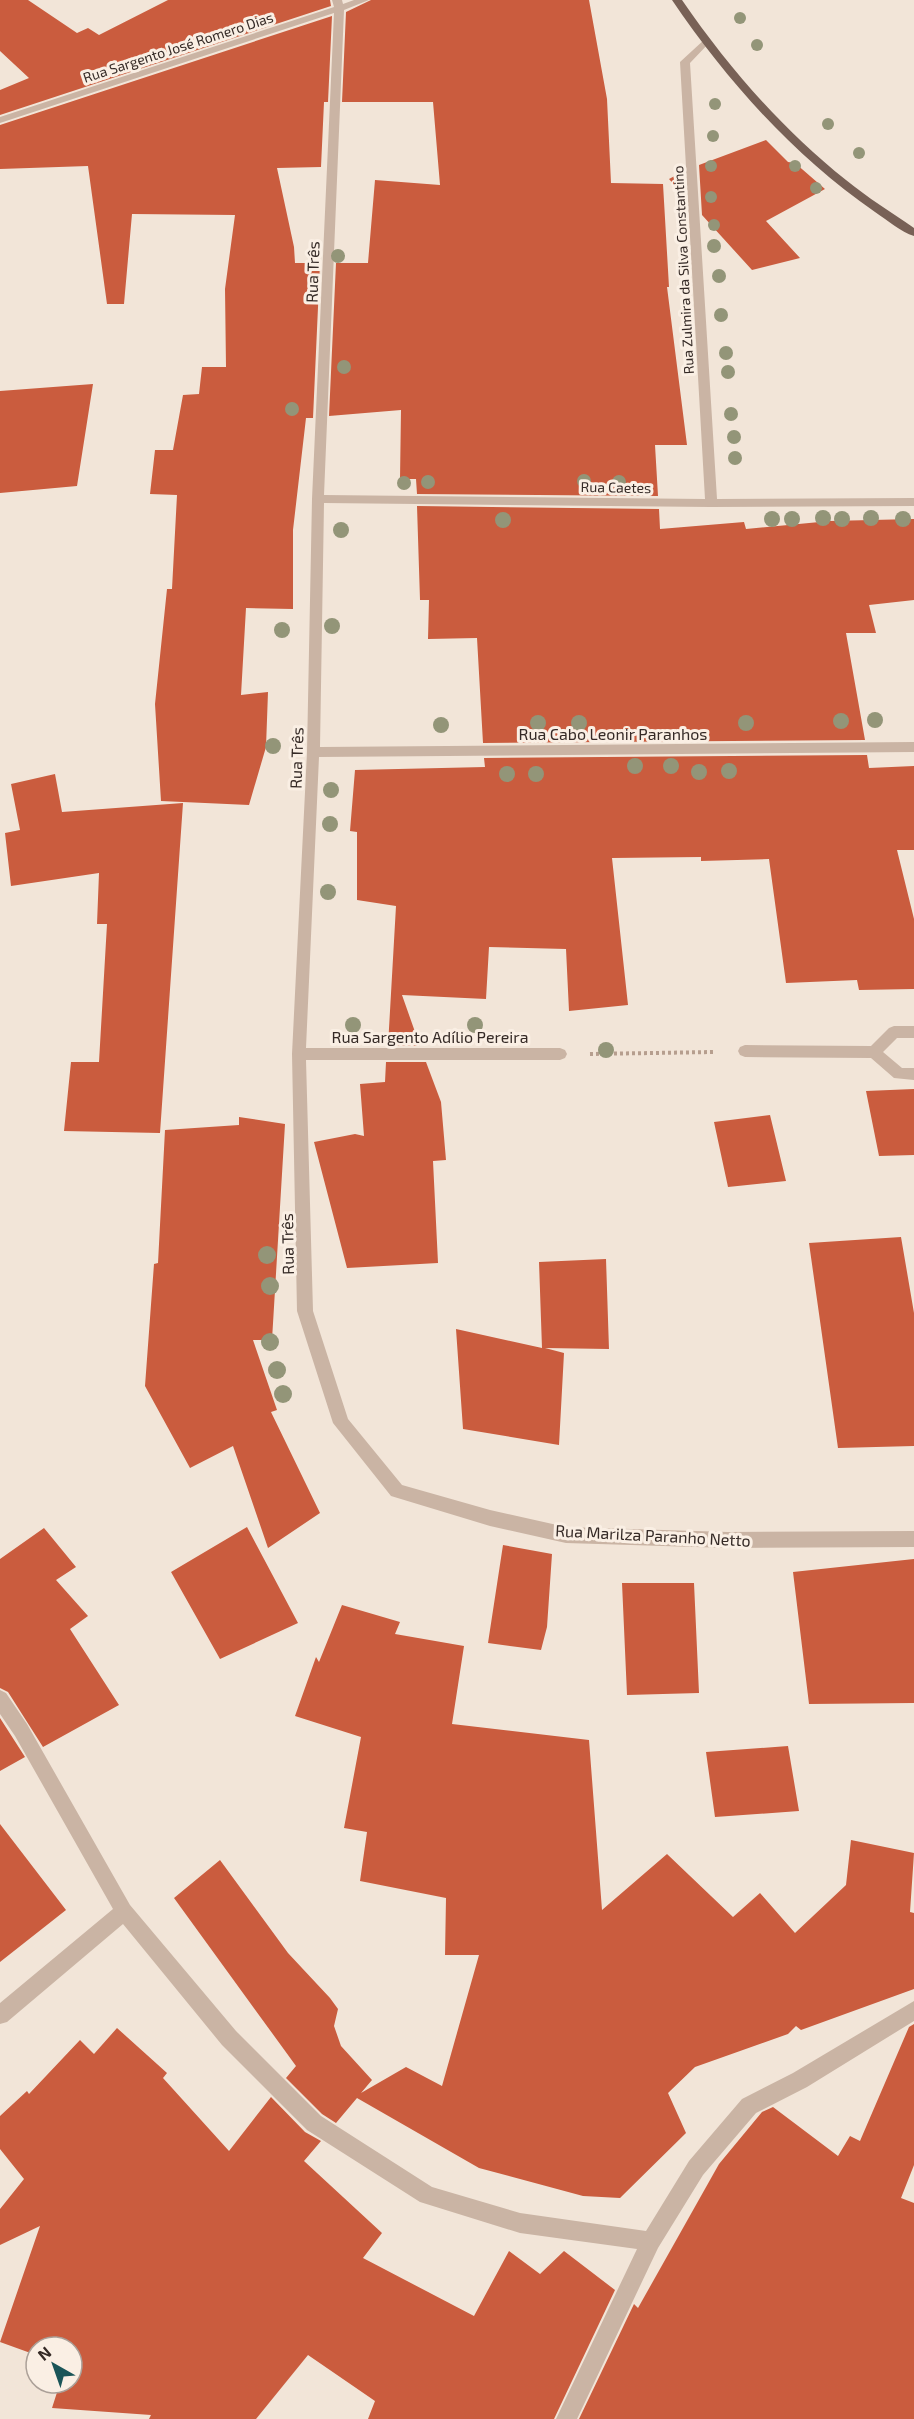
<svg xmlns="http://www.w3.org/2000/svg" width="914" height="2419" viewBox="0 0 914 2419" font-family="'Exo 2',sans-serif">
<rect width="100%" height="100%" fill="#f2e5d8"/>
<path fill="#ca5c3e" d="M 0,0 L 28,0 L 77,33 L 88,28 L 99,35 L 168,0 L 330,0 L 331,6 L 0,115 L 0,90 L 29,78 L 0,51 Z
M 371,0 L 589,0 L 607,99 L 611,183 L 663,184 L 669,287 L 667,287 L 687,445 L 655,445 L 658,496 L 417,494 L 416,479 L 400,479 L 401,410 L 329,416 L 336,263 L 368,263 L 375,180 L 440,185 L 433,102 L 342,102 L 346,12 Z
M 332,16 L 328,102 L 324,102 L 321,167 L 277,168 L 294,247 L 295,263 L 320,263 L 313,418 L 306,418 L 293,530 L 293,609 L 246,608 L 241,695 L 268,692 L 266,747 L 249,805 L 161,801 L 155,704 L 167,589 L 172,589 L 177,495 L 150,494 L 155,450 L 173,450 L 183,395 L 199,394 L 202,367 L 226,367 L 225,289 L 235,215 L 132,214 L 124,304 L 107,304 L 88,166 L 0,169 L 0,125 Z
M 766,140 L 788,162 L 795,163 L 825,189 L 766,221 L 800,258 L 752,270 L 702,215 L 699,165 Z
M 684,171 L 686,198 L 669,179 Z
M 93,384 L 77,486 L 0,493 L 0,391 Z
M 417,506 L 659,509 L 660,529 L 744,522 L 746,529 L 830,521 L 914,519 L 914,600 L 869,605 L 876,633 L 846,633 L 865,740 L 483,743 L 477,638 L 428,639 L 429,600 L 420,600 Z
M 867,755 L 869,768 L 914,766 L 914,850 L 897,850 L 914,919 L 914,989 L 859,990 L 857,980 L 786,983 L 769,859 L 701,861 L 701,857 L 612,858 L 628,1005 L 569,1011 L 566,949 L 489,947 L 486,999 L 402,995 L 420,1046 L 388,1046 L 396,906 L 357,900 L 357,832 L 350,831 L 355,770 L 485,767 L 484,758 Z
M 55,774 L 62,812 L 183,803 L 160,1133 L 64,1131 L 71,1062 L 99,1062 L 107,924 L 97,924 L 99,873 L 11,886 L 5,833 L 20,830 L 11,784 Z
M 386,1062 L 426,1062 L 441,1102 L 446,1160 L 433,1161 L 438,1263 L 347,1268 L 314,1142 L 355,1134 L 364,1136 L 360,1084 L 385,1082 Z
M 914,1089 L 914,1155 L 879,1156 L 866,1091 Z
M 770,1115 L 786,1181 L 728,1187 L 714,1122 Z
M 239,1117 L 285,1124 L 272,1340 L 253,1340 L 277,1410 L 271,1412 L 320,1513 L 268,1548 L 233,1446 L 190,1468 L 145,1386 L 154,1264 L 158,1263 L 165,1130 L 239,1125 Z
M 901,1237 L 914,1313 L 914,1446 L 838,1448 L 809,1243 Z
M 606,1259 L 609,1349 L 545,1348 L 564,1353 L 559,1445 L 463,1429 L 456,1329 L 542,1348 L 539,1262 Z
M 247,1527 L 298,1623 L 220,1659 L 171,1572 Z
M 44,1528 L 76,1567 L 56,1580 L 88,1616 L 70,1629 L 119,1705 L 43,1747 L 8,1692 L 0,1688 L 0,1559 Z
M 503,1545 L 552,1554 L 547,1627 L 541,1650 L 488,1643 Z
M 914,1559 L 914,1703 L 809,1704 L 793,1572 Z
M 622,1583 L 694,1583 L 699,1693 L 627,1695 Z
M 342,1605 L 400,1622 L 395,1634 L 464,1646 L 452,1724 L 589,1740 L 602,1910 L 667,1854 L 733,1917 L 760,1893 L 795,1933 L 846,1885 L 851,1840 L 914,1853 L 910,1912 L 914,1913 L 914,1989 L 801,2030 L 796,2026 L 788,2034 L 695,2067 L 668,2093 L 686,2133 L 620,2198 L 583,2196 L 479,2168 L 357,2098 L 336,2123 L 322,2114 L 286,2078 L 296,2066 L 174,1898 L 220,1860 L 288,1953 L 330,1998 L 338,2009 L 334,2026 L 341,2046 L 372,2080 L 361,2093 L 406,2067 L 442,2086 L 479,1955 L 445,1955 L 446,1898 L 360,1881 L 367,1832 L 344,1828 L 361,1737 L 295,1716 L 316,1657 L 319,1662 Z
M 0,1718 L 25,1757 L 0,1771 Z
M 788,1746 L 799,1811 L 715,1817 L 706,1752 Z
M 0,1824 L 66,1910 L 0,1962 Z
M 914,2024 L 914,2165 L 901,2198 L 914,2203 L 914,2419 L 579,2419 L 634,2304 L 638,2308 L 719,2164 L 762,2112 L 773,2107 L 838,2156 L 850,2136 L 860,2141 L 909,2027 Z
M 117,2028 L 167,2073 L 163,2078 L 229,2151 L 271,2097 L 305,2132 L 321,2141 L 304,2161 L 382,2233 L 363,2258 L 474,2316 L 509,2251 L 540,2274 L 564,2251 L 615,2290 L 554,2419 L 368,2419 L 375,2401 L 308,2355 L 256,2419 L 149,2419 L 151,2415 L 52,2408 L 60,2383 L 72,2383 L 72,2347 L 36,2347 L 36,2355 L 0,2342 L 40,2226 L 0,2245 L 0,2209 L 24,2179 L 0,2149 L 0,2116 L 27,2091 L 29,2094 L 80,2040 L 94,2054 Z"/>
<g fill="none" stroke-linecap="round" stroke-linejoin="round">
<path stroke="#b69e8e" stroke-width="4" stroke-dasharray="3 3" stroke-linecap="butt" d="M 590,1054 L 714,1052"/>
<path fill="#cab4a4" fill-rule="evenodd" d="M 332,0 L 342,0 L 343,4 L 354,0 L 369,0 L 344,10 L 324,495 L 705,499 L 680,62 L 705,39 L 710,42 L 690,63 L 717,499 L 914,498 L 914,506 L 711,507 L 324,503 L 320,747 L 914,742 L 914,752 L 319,757 L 306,1048 L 560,1048 L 565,1050 L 567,1054 L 565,1058 L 560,1060 L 306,1060 L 313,1311 L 348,1419 L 402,1485 L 490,1510 L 566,1527 L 728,1532 L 914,1531 L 914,1547 L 728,1548 L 566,1543 L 490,1526 L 391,1496 L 333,1423 L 297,1311 L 292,1054 L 307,752 L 312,499 L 334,13 L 0,123 L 0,117 L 334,7 Z
M 894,1026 L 914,1026 L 914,1038 L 897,1038 L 883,1052 L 902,1068 L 914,1068 L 914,1080 L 894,1078 L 871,1058 L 745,1057 L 740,1055 L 738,1051 L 740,1047 L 745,1045 L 871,1046 L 889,1028 Z
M 0,1690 L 6,1693 L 27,1724 L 130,1905 L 236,2031 L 321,2116 L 432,2187 L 520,2213 L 646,2231 L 689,2161 L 742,2099 L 793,2073 L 914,2001 L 914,2021 L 807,2087 L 756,2113 L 703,2175 L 658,2248 L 577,2419 L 556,2419 L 637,2249 L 520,2233 L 420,2202 L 307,2130 L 222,2045 L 123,1924 L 7,2022 L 0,2024 L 0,2003 L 113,1909 L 15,1736 L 0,1714 Z"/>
<path fill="#786156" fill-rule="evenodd" d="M 672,0 L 682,0 C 728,67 782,129 846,180 C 868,198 891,212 914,228 L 914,236 C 901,232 887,220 875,212 C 794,156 727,81 672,0 Z"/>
</g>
<g fill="#939578">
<circle cx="740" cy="18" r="6"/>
<circle cx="757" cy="45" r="6"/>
<circle cx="715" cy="104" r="6"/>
<circle cx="828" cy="124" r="6"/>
<circle cx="713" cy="136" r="6"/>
<circle cx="859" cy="153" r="6"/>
<circle cx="711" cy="166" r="6"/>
<circle cx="795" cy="166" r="6"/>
<circle cx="816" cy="188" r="6"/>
<circle cx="711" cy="197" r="6"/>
<circle cx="714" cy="225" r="6"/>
<circle cx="714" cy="246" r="7"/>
<circle cx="338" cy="256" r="7"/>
<circle cx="719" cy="276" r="7"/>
<circle cx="721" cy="315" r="7"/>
<circle cx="726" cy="353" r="7"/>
<circle cx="344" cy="367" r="7"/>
<circle cx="728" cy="372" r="7"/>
<circle cx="292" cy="409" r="7"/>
<circle cx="731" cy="414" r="7"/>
<circle cx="734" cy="437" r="7"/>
<circle cx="735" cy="458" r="7"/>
<circle cx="584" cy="481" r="7"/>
<circle cx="428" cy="482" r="7"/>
<circle cx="619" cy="482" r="7"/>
<circle cx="404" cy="483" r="7"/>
<circle cx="823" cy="518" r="8"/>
<circle cx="871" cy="518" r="8"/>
<circle cx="772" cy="519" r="8"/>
<circle cx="792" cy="519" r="8"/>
<circle cx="842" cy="519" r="8"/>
<circle cx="903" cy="519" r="8"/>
<circle cx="503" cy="520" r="8"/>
<circle cx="341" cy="530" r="8"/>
<circle cx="332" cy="626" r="8"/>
<circle cx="282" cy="630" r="8"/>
<circle cx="875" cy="720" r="8"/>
<circle cx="841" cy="721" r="8"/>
<circle cx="538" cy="723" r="8"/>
<circle cx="579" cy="723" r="8"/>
<circle cx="746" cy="723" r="8"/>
<circle cx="441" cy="725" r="8"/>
<circle cx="273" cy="746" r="8"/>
<circle cx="635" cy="766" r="8"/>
<circle cx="671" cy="766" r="8"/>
<circle cx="729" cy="771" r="8"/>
<circle cx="699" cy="772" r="8"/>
<circle cx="507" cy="774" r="8"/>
<circle cx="536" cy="774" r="8"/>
<circle cx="331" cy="790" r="8"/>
<circle cx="330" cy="824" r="8"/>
<circle cx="328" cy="892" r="8"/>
<circle cx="353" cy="1025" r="8"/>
<circle cx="475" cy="1025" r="8"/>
<circle cx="606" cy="1050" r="8"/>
<circle cx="267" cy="1255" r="9"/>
<circle cx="270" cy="1286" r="9"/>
<circle cx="270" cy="1342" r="9"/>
<circle cx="277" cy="1370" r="9"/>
<circle cx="283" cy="1394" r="9"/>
</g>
<g text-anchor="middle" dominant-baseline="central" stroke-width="6" stroke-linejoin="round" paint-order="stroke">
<g font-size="14" fill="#352a26" stroke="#faefe4">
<text transform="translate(178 47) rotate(-18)">Rua Sargento José Romero Dias</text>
<text transform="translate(683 270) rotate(-93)">Rua Zulmira da Silva Constantino</text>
<text transform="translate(616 487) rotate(1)">Rua Caetes</text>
</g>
<g font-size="16" fill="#352a26" stroke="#faefe4">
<text transform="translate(312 272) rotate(-88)">Rua Três</text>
<text x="613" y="733">Rua Cabo Leonir Paranhos</text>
<text transform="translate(296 758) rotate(-88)">Rua Três</text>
<text x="430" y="1036">Rua Sargento Adílio Pereira</text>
<text transform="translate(287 1244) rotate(-91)">Rua Três</text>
<text transform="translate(653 1535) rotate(3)">Rua Marilza Paranho Netto</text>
</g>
</g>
<g transform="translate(54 2365) rotate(320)"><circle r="28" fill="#faefe4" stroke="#aba098" stroke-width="1.5"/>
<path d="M0-4.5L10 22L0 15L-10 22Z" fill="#1a5558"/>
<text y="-9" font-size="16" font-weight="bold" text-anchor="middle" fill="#352a26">N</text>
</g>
</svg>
